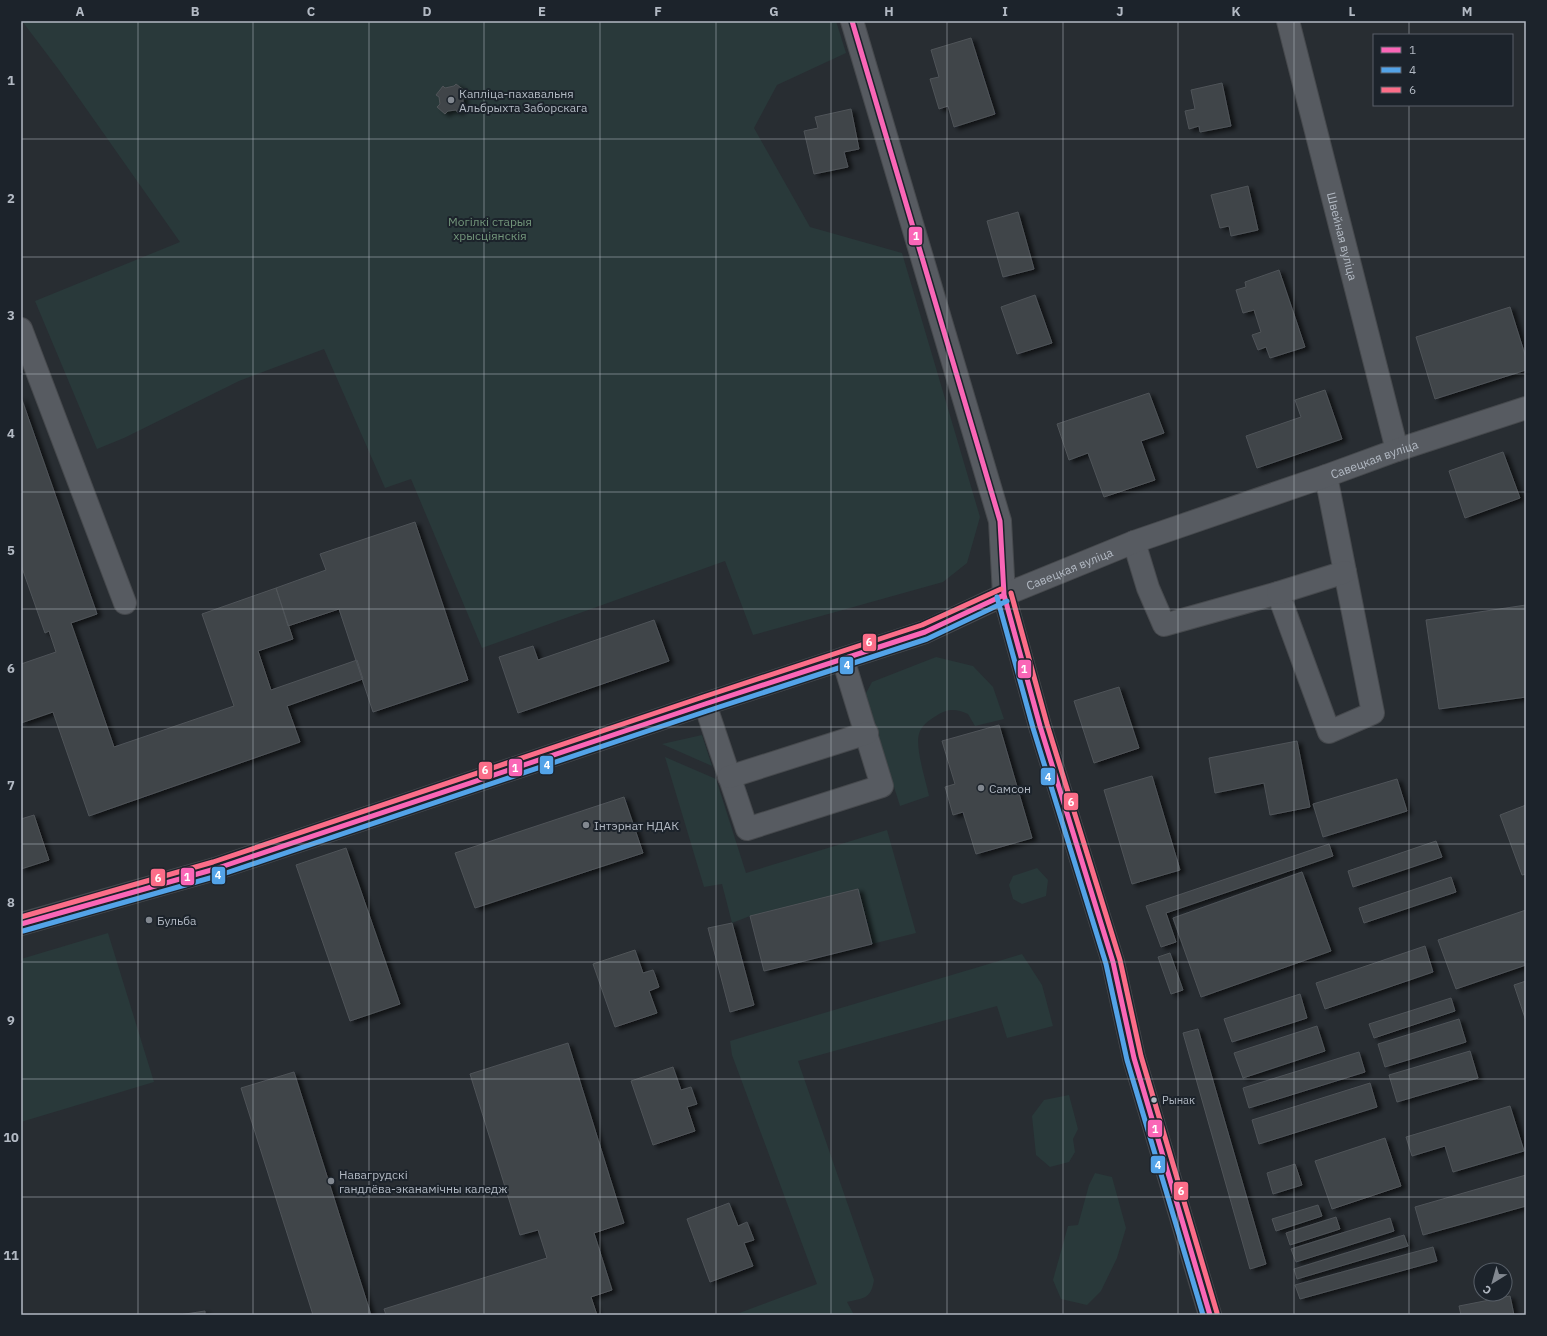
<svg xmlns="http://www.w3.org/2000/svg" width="1547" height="1336" viewBox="0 0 1547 1336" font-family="'IBM Plex Sans',sans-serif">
<defs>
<filter id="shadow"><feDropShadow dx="4.5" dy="2.5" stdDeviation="2" flood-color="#0009"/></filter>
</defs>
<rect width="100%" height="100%" fill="#282d32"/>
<path fill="#29393a" d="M 22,21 L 836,21 L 846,53 L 777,85 L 754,128 L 810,227 L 902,253 L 980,517 L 967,563 L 943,582 L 753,635 L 725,561 L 482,648 L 411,479 L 385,488 L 324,349 L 239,381 L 124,438 L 97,449 L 35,301 L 180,242 L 59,70 Z
M 936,657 L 973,666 L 993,687 L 1004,719 L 975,726 L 968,714 C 956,709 948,708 936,716 C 929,720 921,726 919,734 C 915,748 926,781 929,796 L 900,806 L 865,695 L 872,682 Z
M 702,735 L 712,766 L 662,744 Z
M 665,757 L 716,779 L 746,873 L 887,830 L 916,933 L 872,944 L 858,890 L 750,916 L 732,923 L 722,884 L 704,887 Z
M 1037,868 L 1048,880 L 1046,896 L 1022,904 L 1013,899 L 1009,885 L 1013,876 Z
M 108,933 L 154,1082 L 21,1122 L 21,959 Z
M 1022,954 L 1042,985 L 1053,1026 L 1007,1038 L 997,1006 L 798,1061 L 874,1280 C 871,1299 864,1298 847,1302 L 854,1315 L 734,1315 L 817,1284 L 732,1055 L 730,1041 Z
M 1069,1095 L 1078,1129 L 1073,1139 L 1075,1152 L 1069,1162 L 1050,1167 L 1036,1155 L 1032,1116 L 1044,1100 Z
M 1095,1173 L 1112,1177 L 1126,1228 L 1117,1258 L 1101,1291 L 1087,1305 L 1061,1299 L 1053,1280 L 1068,1226 L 1078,1225 L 1089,1185 Z"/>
<path fill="#404448" stroke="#4f5459" filter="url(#shadow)" d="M 971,38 L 995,114 L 954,127 L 948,106 L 939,109 L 930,79 L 939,77 L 931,50 Z
M 1222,83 L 1231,126 L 1200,132 L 1199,126 L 1189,129 L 1185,111 L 1195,109 L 1191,90 Z
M 456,84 L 465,91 L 463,94 L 463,102 L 465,104 L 458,113 L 456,110 L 448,111 L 445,114 L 437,107 L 440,104 L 439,97 L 436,95 L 443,86 L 445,88 L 454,86 Z
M 851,109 L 859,149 L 844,152 L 848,167 L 814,174 L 804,131 L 818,128 L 815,117 Z
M 1248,186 L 1258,230 L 1231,236 L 1229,226 L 1220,228 L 1211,195 Z
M 1018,212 L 1034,269 L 1003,277 L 987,221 Z
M 1279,270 L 1305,347 L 1270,358 L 1266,347 L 1258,350 L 1252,335 L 1261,332 L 1254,310 L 1243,313 L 1236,290 L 1246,287 L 1245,282 Z
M 1035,295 L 1052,343 L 1017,354 L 1001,307 Z
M 1510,307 L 1526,358 L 1526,370 L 1435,399 L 1416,337 Z
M 1325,390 L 1342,439 L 1257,468 L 1246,436 L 1301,417 L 1295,400 Z
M 1149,393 L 1164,433 L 1141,441 L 1155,480 L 1104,497 L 1088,453 L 1069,460 L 1057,424 Z
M 21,397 L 97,614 L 71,623 L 114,747 L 234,706 L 202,614 L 276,588 L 293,639 L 258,651 L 271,690 L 357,660 L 363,679 L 287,706 L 300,742 L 89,816 L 53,712 L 21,723 L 21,664 L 56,652 L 49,631 L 45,633 L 21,565 Z
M 1503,452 L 1520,498 L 1465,518 L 1449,471 Z
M 415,522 L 468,680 L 373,712 L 339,609 L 288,626 L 276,588 L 326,570 L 320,554 Z
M 1526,605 L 1526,697 L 1439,709 L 1426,620 Z
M 654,620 L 669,661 L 518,713 L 499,657 L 533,646 L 538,660 Z
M 1119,687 L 1139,748 L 1094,763 L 1074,701 Z
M 999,725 L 1032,838 L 976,854 L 963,812 L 953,815 L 946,790 L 945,787 L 955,784 L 942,741 Z
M 1297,741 L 1310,807 L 1270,815 L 1264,783 L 1215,793 L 1209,758 Z
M 1152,776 L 1180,870 L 1132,884 L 1104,790 Z
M 1397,779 L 1407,811 L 1323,837 L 1313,804 Z
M 624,797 L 643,853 L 475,908 L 455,853 Z
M 1526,805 L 1526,874 L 1522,875 L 1500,815 Z
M 34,815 L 49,860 L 21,869 L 21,819 Z
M 1436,841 L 1442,857 L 1353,887 L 1348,871 Z
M 1329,844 L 1333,856 L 1166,913 L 1176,942 L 1161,947 L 1146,906 Z
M 346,848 L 400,1004 L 350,1021 L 296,865 Z
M 1302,872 L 1331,951 L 1201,997 L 1173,918 Z
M 1451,877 L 1456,892 L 1364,923 L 1359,908 Z
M 858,889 L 872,944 L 764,971 L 750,916 Z
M 1526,910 L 1526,965 L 1456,989 L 1438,940 Z
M 732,923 L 754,1005 L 730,1012 L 708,928 Z
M 1425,946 L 1433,972 L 1325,1009 L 1316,983 Z
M 635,950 L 643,973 L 653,970 L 655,975 L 659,987 L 649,991 L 657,1013 L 615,1027 L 593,964 Z
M 1170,953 L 1183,990 L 1171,994 L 1158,957 Z
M 1526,981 L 1526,1021 L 1514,985 Z
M 1300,994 L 1307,1018 L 1232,1042 L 1224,1019 Z
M 1451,998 L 1455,1011 L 1374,1038 L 1369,1024 Z
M 1459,1019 L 1466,1042 L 1385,1067 L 1378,1044 Z
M 1317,1026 L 1325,1051 L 1243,1078 L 1234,1053 Z
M 1198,1029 L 1266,1264 L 1250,1269 L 1183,1033 Z
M 568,1043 L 624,1223 L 594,1233 L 612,1290 L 591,1297 L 597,1315 L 386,1315 L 384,1309 L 547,1258 L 538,1230 L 520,1235 L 470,1074 Z
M 1470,1051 L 1478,1078 L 1397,1102 L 1389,1075 Z
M 1359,1052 L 1365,1072 L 1249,1108 L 1243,1088 Z
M 673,1067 L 681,1090 L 691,1087 L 697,1104 L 687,1107 L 695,1131 L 653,1145 L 631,1081 Z
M 294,1072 L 371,1315 L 313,1315 L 241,1088 Z
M 1370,1083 L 1377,1107 L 1259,1144 L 1252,1120 Z
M 1510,1106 L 1524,1151 L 1453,1172 L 1445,1146 L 1412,1156 L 1406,1137 Z
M 1385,1138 L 1401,1186 L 1332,1209 L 1315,1161 Z
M 1295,1164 L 1302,1185 L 1273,1194 L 1267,1173 Z
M 1526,1175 L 1526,1206 L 1423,1235 L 1415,1207 Z
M 729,1203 L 738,1226 L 747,1222 L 749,1227 L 754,1240 L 744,1243 L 753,1266 L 710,1282 L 687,1219 Z
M 1318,1205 L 1322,1216 L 1276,1231 L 1272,1219 Z
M 1336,1217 L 1340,1229 L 1290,1245 L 1286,1233 Z
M 1390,1218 L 1394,1231 L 1296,1262 L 1291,1249 Z
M 1404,1235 L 1408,1246 L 1297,1279 L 1294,1269 Z
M 1433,1247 L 1437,1261 L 1300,1299 L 1295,1285 Z
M 1510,1296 L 1514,1315 L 1461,1315 L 1459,1306 Z
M 205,1311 L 205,1315 L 179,1315 Z"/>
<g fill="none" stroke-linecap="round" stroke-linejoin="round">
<g stroke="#46494d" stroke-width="24">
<g id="minor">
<path d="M 852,21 L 1000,521 L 1004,595 L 1040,726 L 1113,962 L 1134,1058 L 1210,1315"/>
<path id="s1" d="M 1288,21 L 1397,450"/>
<path d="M 21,329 L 125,603"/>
<path d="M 1134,542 L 1148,588 L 1164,625 L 1278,593 L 1329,732 L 1373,713 L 1326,476"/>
<path d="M 1278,593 L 1345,572"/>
<path d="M 705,704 L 747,829 L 882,786 L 843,659"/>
<path d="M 729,777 L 867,733"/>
<path id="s2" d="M 21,924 L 215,869 L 705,704 L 925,632 L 1004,595 L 1134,542 L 1326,476 L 1397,450 L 1526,408"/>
</g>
</g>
<use href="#minor" stroke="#575b61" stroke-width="22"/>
<g stroke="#1c232b" stroke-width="8">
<path id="bus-1" d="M 852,21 L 1000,521 L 1004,595 L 1040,726 L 1113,962 L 1134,1058 L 1210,1315
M 21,924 L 215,869 L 705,704 L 925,632 L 1004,595"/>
</g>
<g stroke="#1c232b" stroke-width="8">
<path id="bus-2" d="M 997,597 L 1033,728 L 1106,964 L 1127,1060 L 1203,1315
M 23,931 L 217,876 L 707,711 L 927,639 L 1007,601"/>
</g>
<g stroke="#1c232b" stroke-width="8">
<path id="bus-3" d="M 1011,593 L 1047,724 L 1120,960 L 1141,1056 L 1217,1313
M 21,917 L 213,862 L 703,697 L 922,625 L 1001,589"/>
</g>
<use href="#bus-1" stroke="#fa66b7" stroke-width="5"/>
<use href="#bus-2" stroke="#53a3e8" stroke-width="5"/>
<use href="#bus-3" stroke="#fb6d88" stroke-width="5"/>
</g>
<path fill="none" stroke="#b2b9c3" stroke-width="1" stroke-opacity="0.55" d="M 138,21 L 138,1315M 253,21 L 253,1315M 369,21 L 369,1315M 484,21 L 484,1315M 600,21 L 600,1315M 716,21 L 716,1315M 831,21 L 831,1315M 947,21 L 947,1315M 1063,21 L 1063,1315M 1178,21 L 1178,1315M 1294,21 L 1294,1315M 1409,21 L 1409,35M 1409,105 L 1409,1315M 21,139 L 1526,139M 21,257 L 1526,257M 21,374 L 1526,374M 21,492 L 1526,492M 21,609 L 1526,609M 21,727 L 1526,727M 21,844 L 1526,844M 21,962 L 1526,962M 21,1079 L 1526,1079M 21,1197 L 1526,1197"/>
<g fill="#828890" stroke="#1c232b" stroke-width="1.5">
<circle cx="451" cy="100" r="4"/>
<circle cx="981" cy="788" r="4"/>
<circle cx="586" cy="825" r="4"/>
<circle cx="149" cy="920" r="4"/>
<circle cx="331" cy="1181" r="4"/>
</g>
<circle fill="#b2b9c3" stroke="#1c232b" stroke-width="1.5" cx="1154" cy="1100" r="3.5"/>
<g text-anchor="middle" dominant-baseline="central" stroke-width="4" stroke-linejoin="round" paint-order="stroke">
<g font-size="11" fill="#b2b9c3" stroke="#1c232b" text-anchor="start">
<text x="1162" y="1100">Рынак</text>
</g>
<g font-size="12" fill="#b2b9c3" stroke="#1c232b" text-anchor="start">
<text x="459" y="93">Капліца-пахавальня<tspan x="459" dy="14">Альбрыхта Заборскага</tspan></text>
<text x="989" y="788">Самсон</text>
<text x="594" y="825">Інтэрнат НДАК</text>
<text x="157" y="920">Бульба</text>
<text x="339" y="1174">Навагрудскі<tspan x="339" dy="14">гандлёва-эканамічны каледж</tspan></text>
</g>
<g font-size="12" fill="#73967b" stroke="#1c232b">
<text x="490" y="221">Могілкі старыя<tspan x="490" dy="14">хрысціянскія</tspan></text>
</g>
<g font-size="12" fill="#b2b9c3" stroke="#1c232b">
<text stroke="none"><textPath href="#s1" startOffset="222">Швейная вуліца</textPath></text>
<text stroke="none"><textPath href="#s2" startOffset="1432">Савецкая вуліца</textPath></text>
<text stroke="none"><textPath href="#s2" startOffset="1108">Савецкая вуліца</textPath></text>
</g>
</g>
<g stroke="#1c232b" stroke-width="1.5">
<rect x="908" y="226" width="15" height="20" rx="4" fill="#fa66b7"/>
<rect x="862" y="633" width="15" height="19" rx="4" fill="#fb6d88"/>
<rect x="839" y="656" width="15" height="19" rx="4" fill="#53a3e8"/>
<rect x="1017" y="659" width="15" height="20" rx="4" fill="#fa66b7"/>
<rect x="539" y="755" width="15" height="20" rx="4" fill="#53a3e8"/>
<rect x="508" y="758" width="15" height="19" rx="4" fill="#fa66b7"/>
<rect x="478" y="761" width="15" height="19" rx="4" fill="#fb6d88"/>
<rect x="1040" y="767" width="16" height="19" rx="4" fill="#53a3e8"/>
<rect x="1063" y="792" width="16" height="19" rx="4" fill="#fb6d88"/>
<rect x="211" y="866" width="15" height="19" rx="4" fill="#53a3e8"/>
<rect x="180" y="867" width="15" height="19" rx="4" fill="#fa66b7"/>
<rect x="150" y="868" width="16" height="19" rx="4" fill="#fb6d88"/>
<rect x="1147" y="1119" width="16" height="19" rx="4" fill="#fa66b7"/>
<rect x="1150" y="1155" width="16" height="19" rx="4" fill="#53a3e8"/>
<rect x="1173" y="1181" width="16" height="20" rx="4" fill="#fb6d88"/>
</g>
<g font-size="11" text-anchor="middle" font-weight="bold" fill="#fff">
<text x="916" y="240">1</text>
<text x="869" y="646">6</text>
<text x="847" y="669">4</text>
<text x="1024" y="673">1</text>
<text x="547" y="769">4</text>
<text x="515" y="772">1</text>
<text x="485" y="774">6</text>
<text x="1048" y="781">4</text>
<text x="1071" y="806">6</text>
<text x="218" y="879">4</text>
<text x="187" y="881">1</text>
<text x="158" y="882">6</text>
<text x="1155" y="1133">1</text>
<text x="1158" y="1169">4</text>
<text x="1181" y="1195">6</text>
</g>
<rect width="1547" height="1336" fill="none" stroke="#1c232b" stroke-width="44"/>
<rect x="1373" y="34" width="140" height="72" fill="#1c232b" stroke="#585f68"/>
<rect x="1381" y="47" width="20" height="6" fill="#fa66b7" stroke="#585f68"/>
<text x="1409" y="54" font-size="12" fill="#b2b9c3">1</text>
<rect x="1381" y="67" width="20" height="6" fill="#53a3e8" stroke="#585f68"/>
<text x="1409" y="74" font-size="12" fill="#b2b9c3">4</text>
<rect x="1381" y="87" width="20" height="6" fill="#fb6d88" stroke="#585f68"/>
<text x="1409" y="94" font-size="12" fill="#b2b9c3">6</text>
<g transform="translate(1493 1282) rotate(217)"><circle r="19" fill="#1c232b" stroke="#585f68"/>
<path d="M0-3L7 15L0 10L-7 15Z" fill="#828890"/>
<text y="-6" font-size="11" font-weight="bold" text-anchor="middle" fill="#b2b9c3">С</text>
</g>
<rect x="22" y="22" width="1503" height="1292" fill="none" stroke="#b2b9c3" stroke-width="1.5"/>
<g font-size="13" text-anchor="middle" font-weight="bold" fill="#b2b9c3">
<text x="80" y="16">A</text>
<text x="195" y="16">B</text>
<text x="311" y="16">C</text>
<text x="427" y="16">D</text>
<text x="542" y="16">E</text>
<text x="658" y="16">F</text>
<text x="774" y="16">G</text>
<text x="889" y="16">H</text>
<text x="1005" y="16">I</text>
<text x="1120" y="16">J</text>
<text x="1236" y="16">K</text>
<text x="1352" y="16">L</text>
<text x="1467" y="16">M</text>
<text x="11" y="85">1</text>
<text x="11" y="203">2</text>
<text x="11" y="320">3</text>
<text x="11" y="438">4</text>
<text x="11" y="555">5</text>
<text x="11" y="673">6</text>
<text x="11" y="790">7</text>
<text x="11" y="907">8</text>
<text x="11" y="1025">9</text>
<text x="11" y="1142">10</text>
<text x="11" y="1260">11</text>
</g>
</svg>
